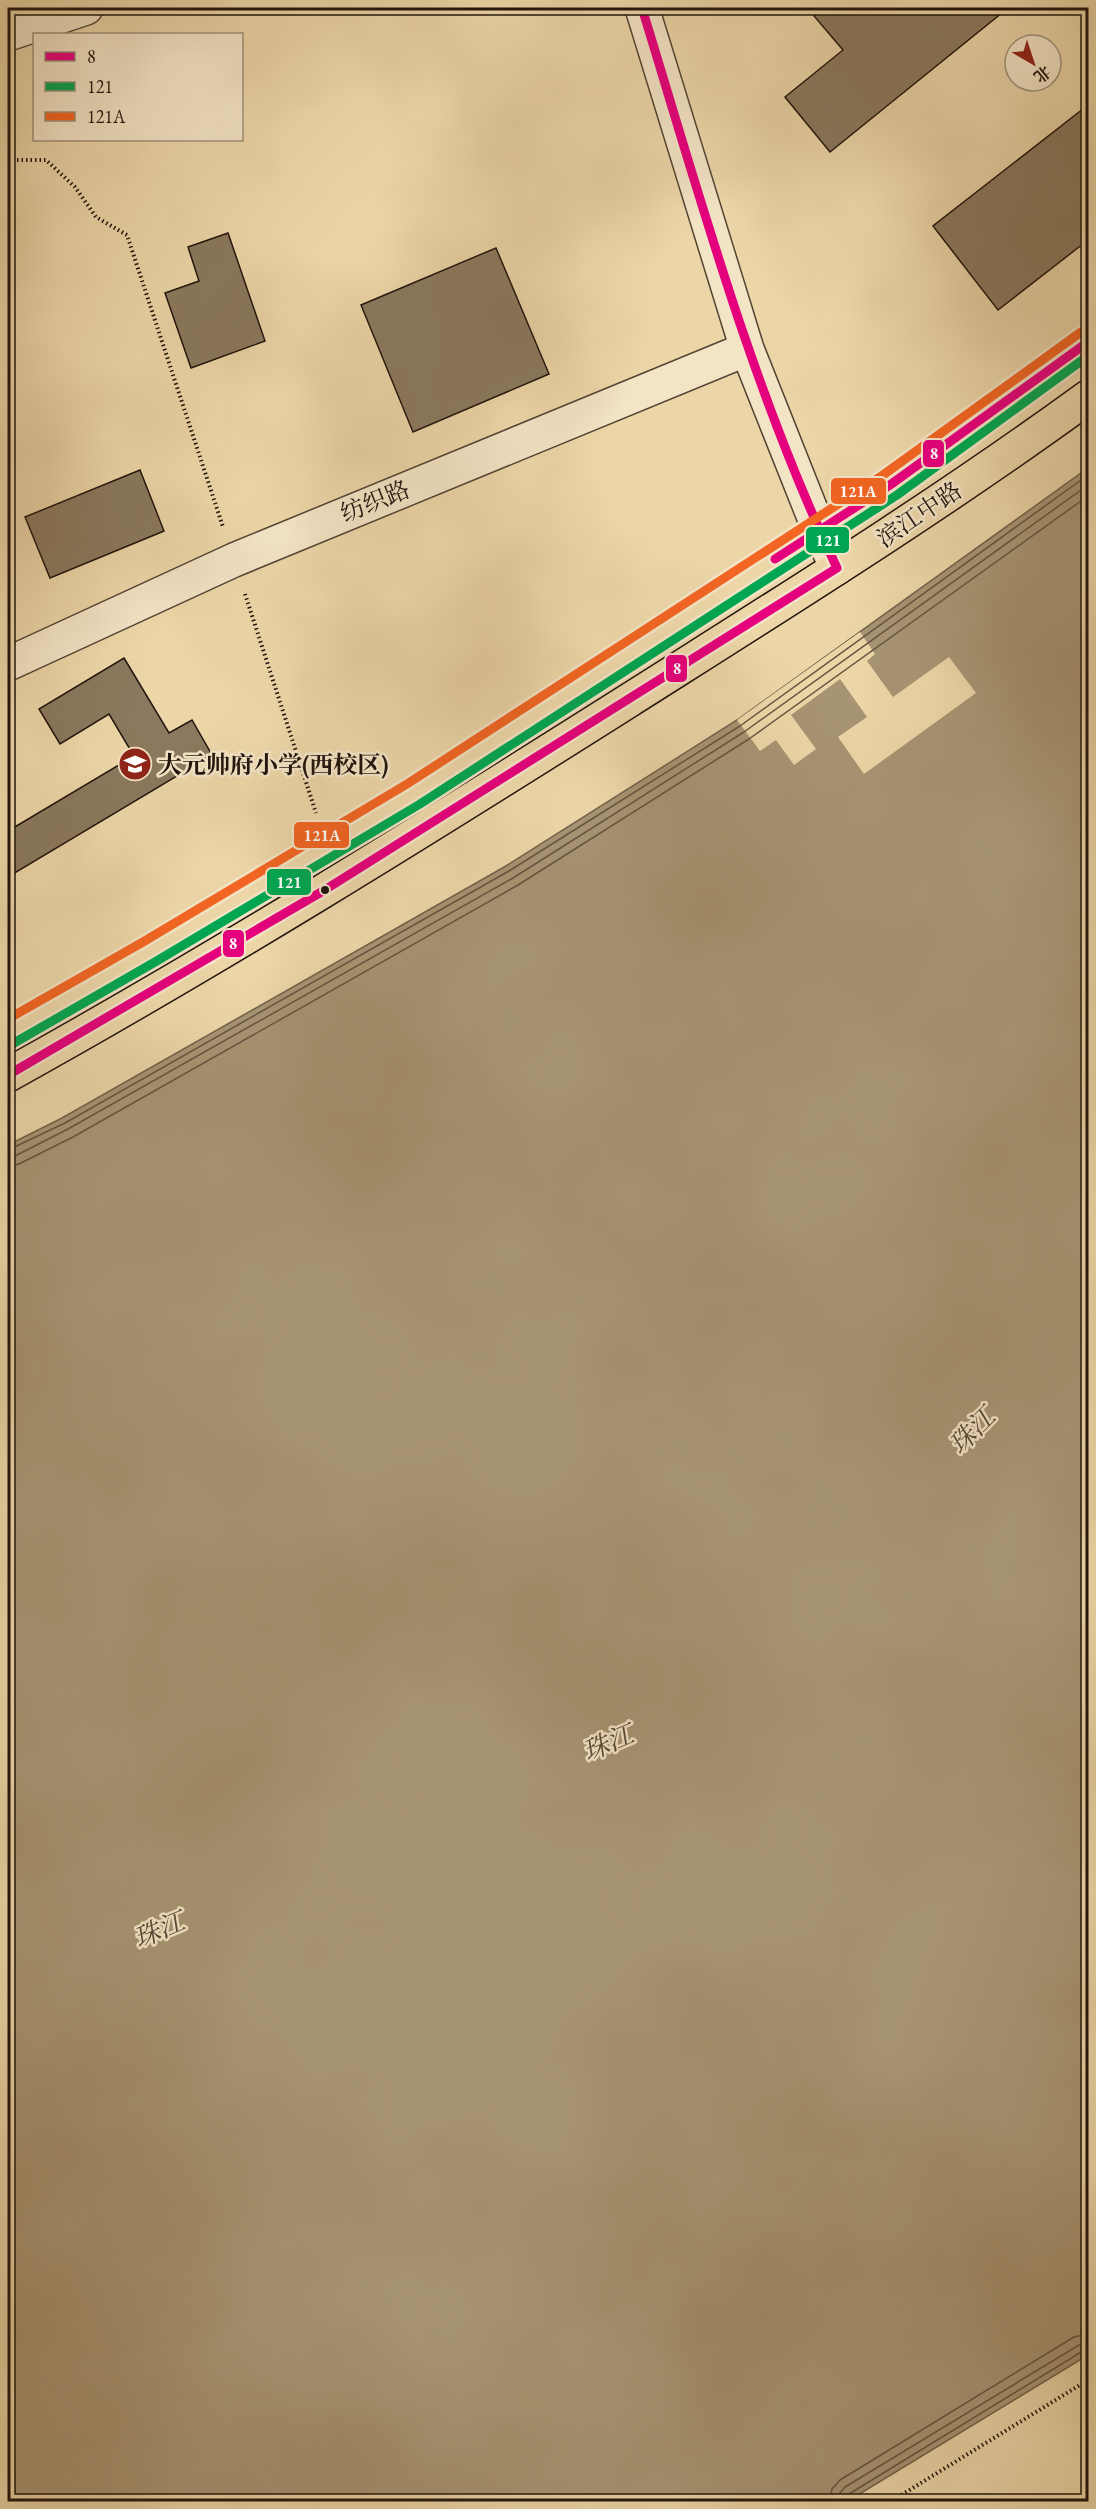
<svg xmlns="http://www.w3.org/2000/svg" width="1096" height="2509" viewBox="0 0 1096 2509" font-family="'EB Garamond','Noto Serif SC',serif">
<rect width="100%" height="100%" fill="#ecd6a8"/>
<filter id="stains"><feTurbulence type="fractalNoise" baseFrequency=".00333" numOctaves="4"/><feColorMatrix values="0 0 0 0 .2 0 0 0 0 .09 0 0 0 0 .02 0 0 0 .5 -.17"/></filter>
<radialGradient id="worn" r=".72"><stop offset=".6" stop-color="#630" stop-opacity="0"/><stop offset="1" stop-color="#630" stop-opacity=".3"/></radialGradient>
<path fill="#a79473" stroke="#71614a" stroke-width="1.5" d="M 1088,468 L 1088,2355 L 848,2501 L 8,2502 L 8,1145 L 62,1118 L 506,866 L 737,720 Z"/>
<path fill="#ecd6a8" d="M 860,632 L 875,654 L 867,661 L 893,697 L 949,657 L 976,693 L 864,774 L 838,737 L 867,717 L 840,679 L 791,715 L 816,749 L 794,765 L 776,740 L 760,751 L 737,720 Z"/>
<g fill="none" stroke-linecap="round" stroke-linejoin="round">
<path stroke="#645440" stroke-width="1.5" d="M 8,1150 L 65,1123 L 509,871 L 740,726 L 1088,475
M 8,1157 L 15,1156 L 68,1129 L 513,878 L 744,732 L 1088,485
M 8,1166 L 19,1164 L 73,1137 L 518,885 L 749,739 L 1088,496
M 829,2502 L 832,2489 L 840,2480 L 1074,2337 L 1088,2334
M 838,2502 L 840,2493 L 845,2487 L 1079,2345 L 1088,2343
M 846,2502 L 849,2494 L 1083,2351 L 1088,2350"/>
</g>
<path fill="#8a795e" stroke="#20140d" stroke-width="1.5" d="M 825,8 L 1008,8 L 830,152 L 785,97 L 843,50 L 814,16 Z
M 1088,105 L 1088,240 L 998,310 L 933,226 Z
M 228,233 L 265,341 L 191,368 L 165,293 L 199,281 L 188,247 Z
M 496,248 L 549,374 L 413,432 L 361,305 Z
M 140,470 L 164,531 L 50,578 L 25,517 Z
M 124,658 L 169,733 L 192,720 L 212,755 L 8,877 L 8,831 L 134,756 L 109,714 L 60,744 L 39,709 Z"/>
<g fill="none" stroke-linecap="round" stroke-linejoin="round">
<g stroke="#534434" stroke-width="36">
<path id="minor" d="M 642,8 L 747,349 L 819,530 L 837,568
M 8,34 L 86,8
M 8,664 L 234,560 L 747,349"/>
</g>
<g stroke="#20140d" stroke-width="36">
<path id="major" d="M 8,1033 L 149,952 L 413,794 L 890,485 L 1088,342
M 8,1075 C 219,958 424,830 628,701 C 784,602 940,505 1088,397"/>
</g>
<path stroke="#20140d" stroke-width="4" stroke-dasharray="1.5 3" stroke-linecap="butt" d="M 8,160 L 46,160 L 75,187 L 96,217 L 127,235 L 223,527
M 245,594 L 316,813
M 890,2502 L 1088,2380"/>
<use href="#minor" stroke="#f3e4c6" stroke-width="33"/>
<use href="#major" stroke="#ecd6a8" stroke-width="33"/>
<g stroke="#f3e4c6" stroke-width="14">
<path id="bus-1" d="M 775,559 L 890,485 L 1088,342
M 8,1075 L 323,891 L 837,568 C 752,389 700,197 642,8"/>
</g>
<g stroke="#f3e4c6" stroke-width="14">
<path id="bus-2" d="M 14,1043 L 155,962 L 420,804 L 897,495 L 1088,356"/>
</g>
<g stroke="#f3e4c6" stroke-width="14">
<path id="bus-3" d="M 8,1019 L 143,942 L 407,784 L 883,475 L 1081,332"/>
</g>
<use href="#bus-1" stroke="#e5007d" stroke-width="9"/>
<use href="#bus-2" stroke="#00a651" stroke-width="9"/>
<use href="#bus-3" stroke="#f26522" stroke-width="9"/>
</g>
<defs>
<g id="school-disc" transform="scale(1.725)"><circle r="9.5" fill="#8f2418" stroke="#f3e4c6"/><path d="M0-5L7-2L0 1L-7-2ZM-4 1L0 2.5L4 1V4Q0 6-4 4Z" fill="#fff"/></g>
</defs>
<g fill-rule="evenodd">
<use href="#school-disc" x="135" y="764"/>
</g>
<circle fill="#20140d" stroke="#f3e4c6" stroke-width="2" cx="325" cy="890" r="5"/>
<g text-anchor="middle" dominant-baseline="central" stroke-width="5" stroke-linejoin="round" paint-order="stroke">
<g font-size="24" fill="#20140d" stroke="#f3e4c6">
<text transform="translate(375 501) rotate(-22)">纺织路</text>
<text transform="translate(919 514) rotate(-34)">滨江中路</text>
</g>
<g font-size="24" font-weight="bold" fill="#20140d" stroke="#f3e4c6" text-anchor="start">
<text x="158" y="764">大元帅府小学(西校区)</text>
</g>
<g font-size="26" font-style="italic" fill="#564736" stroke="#f3e4c6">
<text transform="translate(972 1431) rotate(-45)">珠江</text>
<text transform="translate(608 1743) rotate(-23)">珠江</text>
<text transform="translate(159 1930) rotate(-23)">珠江</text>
</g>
</g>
<g stroke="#f3e4c6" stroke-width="2">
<rect x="922" y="439" width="23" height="29" rx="6" fill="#e5007d"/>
<rect x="830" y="477" width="57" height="28" rx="6" fill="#f26522"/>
<rect x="805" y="526" width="45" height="28" rx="6" fill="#00a651"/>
<rect x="665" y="654" width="23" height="29" rx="6" fill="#e5007d"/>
<rect x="293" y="821" width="57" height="28" rx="6" fill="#f26522"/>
<rect x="266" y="868" width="46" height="28" rx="6" fill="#00a651"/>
<rect x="222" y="929" width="23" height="29" rx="6" fill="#e5007d"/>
</g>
<g font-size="16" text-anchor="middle" font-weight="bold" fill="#fff">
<text x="934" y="459">8</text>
<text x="858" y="497">121A</text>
<text x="828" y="546">121</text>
<text x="677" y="674">8</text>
<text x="322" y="841">121A</text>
<text x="289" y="888">121</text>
<text x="233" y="949">8</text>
</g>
<rect width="1096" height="2509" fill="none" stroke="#ecd6a8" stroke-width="30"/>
<rect x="9" y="9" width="1078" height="2491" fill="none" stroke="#20140d" stroke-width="3"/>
<rect x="15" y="15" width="1066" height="2479" fill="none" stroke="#20140d" stroke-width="1.5"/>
<rect x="33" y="33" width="210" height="108" fill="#f3e4c6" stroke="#9f917c" stroke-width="1.5"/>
<rect x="45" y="52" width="30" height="9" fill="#e5007d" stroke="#9f917c" stroke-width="1.5"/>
<text x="87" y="63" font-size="18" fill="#20140d">8</text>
<rect x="45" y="82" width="30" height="9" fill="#00a651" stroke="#9f917c" stroke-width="1.5"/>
<text x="87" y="93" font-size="18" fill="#20140d">121</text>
<rect x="45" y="112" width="30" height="9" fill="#f26522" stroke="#9f917c" stroke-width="1.5"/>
<text x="87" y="123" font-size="18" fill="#20140d">121A</text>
<g transform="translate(1033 63) rotate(141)"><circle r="28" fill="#f3e4c6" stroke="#9f917c" stroke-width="1.5"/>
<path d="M0-4.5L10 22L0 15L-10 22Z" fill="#8f2418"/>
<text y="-9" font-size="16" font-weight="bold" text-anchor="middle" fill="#20140d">北</text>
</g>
<rect width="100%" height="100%" filter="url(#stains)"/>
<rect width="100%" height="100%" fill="url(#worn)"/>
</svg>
